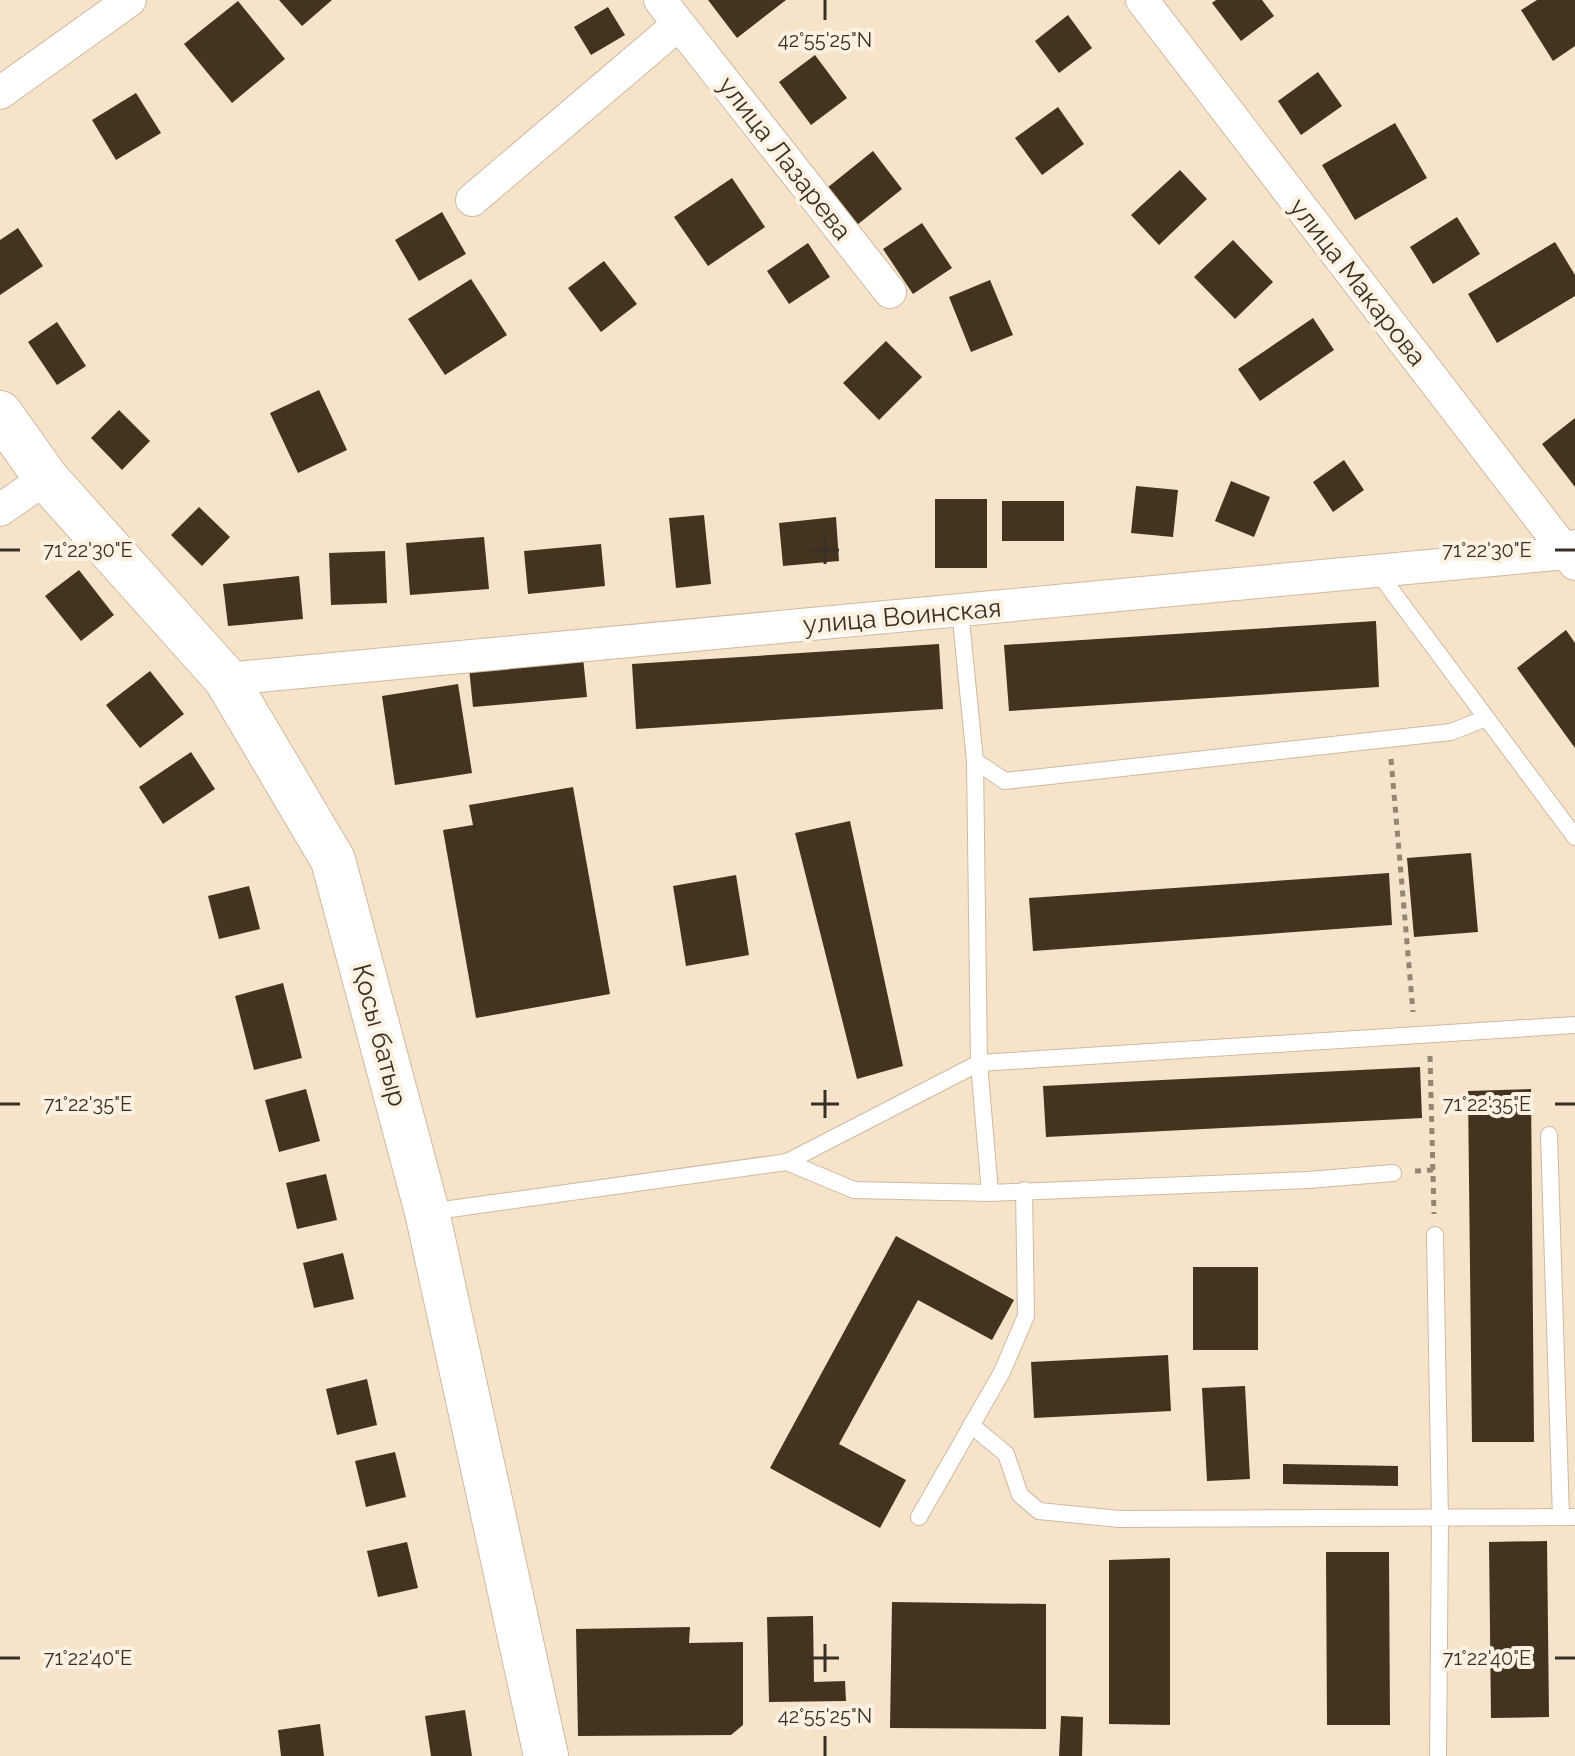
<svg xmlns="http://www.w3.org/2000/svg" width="1575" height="1756" viewBox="0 0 1575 1756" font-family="Raleway,sans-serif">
<rect width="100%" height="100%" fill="#f7e2ca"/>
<path fill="#43331f" d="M 279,0 L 332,0 L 302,26 Z
M 708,0 L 786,0 L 737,38 Z
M 1216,0 L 1262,0 L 1274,16 L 1241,41 L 1212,3 Z
M 1537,0 L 1575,0 L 1575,46 L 1553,61 L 1521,10 Z
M 238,1 L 285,59 L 232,103 L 184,44 Z
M 608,7 L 625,35 L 591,55 L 574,27 Z
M 1068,15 L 1092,48 L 1059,73 L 1035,41 Z
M 815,55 L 847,98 L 811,125 L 779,82 Z
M 1318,72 L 1342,106 L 1301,135 L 1278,101 Z
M 136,93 L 161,133 L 116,160 L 92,120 Z
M 1058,107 L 1084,144 L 1042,175 L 1015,138 Z
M 1395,123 L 1427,178 L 1355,220 L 1322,165 Z
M 873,151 L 902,189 L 857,225 L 827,188 Z
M 1180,170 L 1207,199 L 1159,245 L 1131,215 Z
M 732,178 L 765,227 L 708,266 L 674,217 Z
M 442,212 L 466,254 L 419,281 L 395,240 Z
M 1457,217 L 1480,254 L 1433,284 L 1410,247 Z
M 922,223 L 952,268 L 913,294 L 883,249 Z
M 18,228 L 43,266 L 0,295 L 0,240 Z
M 1233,240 L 1273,282 L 1235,319 L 1194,277 Z
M 1555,242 L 1575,275 L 1575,296 L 1497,343 L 1468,294 Z
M 808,243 L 830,277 L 789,304 L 767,271 Z
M 604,261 L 637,304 L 601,332 L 568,288 Z
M 471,279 L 507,335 L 445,375 L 408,319 Z
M 990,280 L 1013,335 L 971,352 L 949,297 Z
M 1313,318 L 1334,350 L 1260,401 L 1238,369 Z
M 57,322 L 86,366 L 57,385 L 28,342 Z
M 886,341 L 922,377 L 879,420 L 843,383 Z
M 319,390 L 347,450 L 298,473 L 270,413 Z
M 119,410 L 150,441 L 122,470 L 91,438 Z
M 1575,418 L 1575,487 L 1542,444 Z
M 1344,460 L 1364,490 L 1333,512 L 1313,482 Z
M 1231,481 L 1270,497 L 1254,537 L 1215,521 Z
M 1136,486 L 1178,490 L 1173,537 L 1131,533 Z
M 935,499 L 987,499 L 987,568 L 935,568 Z
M 1002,501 L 1064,501 L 1064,541 L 1002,541 Z
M 199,507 L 230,537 L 202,566 L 171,535 Z
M 704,515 L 711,584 L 676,588 L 669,518 Z
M 836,517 L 839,561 L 783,566 L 779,523 Z
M 484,537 L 489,589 L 410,595 L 406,543 Z
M 601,544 L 605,586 L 528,594 L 524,551 Z
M 385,551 L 387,603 L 331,605 L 329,553 Z
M 79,570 L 114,615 L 81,641 L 45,596 Z
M 299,576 L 303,619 L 228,626 L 223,584 Z
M 1376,621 L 1379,687 L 1009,711 L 1004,645 Z
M 1566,630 L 1575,643 L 1575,748 L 1517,668 Z
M 939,644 L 943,709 L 636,729 L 632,664 Z
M 583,657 L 587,697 L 473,707 L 469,668 Z
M 150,671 L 184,714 L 140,748 L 106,705 Z
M 458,684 L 472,773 L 395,785 L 382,696 Z
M 191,752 L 215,789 L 163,824 L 139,787 Z
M 573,787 L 610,994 L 476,1018 L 443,830 L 473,825 L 469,805 Z
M 850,821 L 903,1066 L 857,1079 L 795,833 Z
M 1471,853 L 1478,932 L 1414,937 L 1407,858 Z
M 1389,873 L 1392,925 L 1033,951 L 1029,898 Z
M 736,875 L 749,955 L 686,966 L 673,886 Z
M 249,886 L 260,929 L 219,939 L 208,896 Z
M 283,983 L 302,1058 L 254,1070 L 235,996 Z
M 1420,1067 L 1422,1118 L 1046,1137 L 1043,1086 Z
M 306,1089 L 320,1141 L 279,1152 L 265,1100 Z
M 1531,1089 L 1534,1442 L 1472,1442 L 1468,1091 Z
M 326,1174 L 337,1220 L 297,1229 L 286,1183 Z
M 896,1236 L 1014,1300 L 992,1340 L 918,1300 L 839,1444 L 906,1480 L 880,1528 L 770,1468 Z
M 343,1253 L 354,1299 L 314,1308 L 303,1263 Z
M 1193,1267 L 1258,1267 L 1258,1350 L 1193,1350 Z
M 1168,1355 L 1171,1411 L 1034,1418 L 1031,1362 Z
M 367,1379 L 377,1425 L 337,1435 L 326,1389 Z
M 1245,1386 L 1250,1479 L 1207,1481 L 1202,1388 Z
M 395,1452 L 406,1497 L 366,1507 L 355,1461 Z
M 1283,1464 L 1398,1466 L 1398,1486 L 1283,1484 Z
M 1547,1541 L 1549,1717 L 1491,1718 L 1489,1542 Z
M 407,1542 L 418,1588 L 378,1597 L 367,1551 Z
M 1326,1552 L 1389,1552 L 1390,1725 L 1327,1725 Z
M 1170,1558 L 1170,1725 L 1109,1724 L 1109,1560 Z
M 892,1602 L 1046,1604 L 1046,1729 L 890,1728 Z
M 813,1616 L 814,1682 L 845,1681 L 846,1701 L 769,1702 L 767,1617 Z
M 690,1627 L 689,1643 L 743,1642 L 743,1725 L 731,1735 L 578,1736 L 576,1629 Z
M 465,1710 L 472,1756 L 431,1756 L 425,1716 Z
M 1061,1716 L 1083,1717 L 1082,1756 L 1059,1756 Z
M 320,1724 L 324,1756 L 281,1756 L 278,1730 Z"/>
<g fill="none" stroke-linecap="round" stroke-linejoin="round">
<g stroke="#cebaa2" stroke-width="18">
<path id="lane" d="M 1377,571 L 1575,837
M 960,610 L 975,761 L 1005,781 L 1451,732 L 1486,718
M 975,761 L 979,1063 L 990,1193
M 1549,1135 L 1561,1517
M 787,1162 L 854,1190 L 990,1193 L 1308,1180 L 1393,1173
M 429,1212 L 787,1162 L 979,1063 L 1575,1025
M 1435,1235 L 1440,1520 L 1438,1756
M 971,1425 L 1006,1454 L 1020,1495 L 1039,1511 L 1119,1519 L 1575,1517
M 919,1517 L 1002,1372 L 1026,1316 L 1024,1190"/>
</g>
<g stroke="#cebaa2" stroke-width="34">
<path id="street" d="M 660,0 L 890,292
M 1142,0 L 1575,564
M 0,93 L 130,0
M 472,200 L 679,24
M 0,510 L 46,478
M 226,679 L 1567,553 L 1575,546"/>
</g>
<g stroke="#cebaa2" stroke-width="46">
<path id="secondary" d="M 0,413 L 46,478 L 226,679 L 333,860 L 427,1212 L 546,1756"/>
</g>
<path stroke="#948675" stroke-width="5" stroke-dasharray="6 6" stroke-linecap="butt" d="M 1391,759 L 1413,1012
M 1430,1056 L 1434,1214
M 1415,1171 L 1434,1170"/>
<use href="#lane" stroke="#fff" stroke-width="16"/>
<use href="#street" stroke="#fff" stroke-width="32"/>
<use href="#secondary" stroke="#fff" stroke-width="44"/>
</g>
<path fill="none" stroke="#383026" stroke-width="3" d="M 825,0 L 825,20M 825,536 L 825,564M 0,550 L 20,550M 811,550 L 839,550M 1555,550 L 1575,550M 825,1090 L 825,1118M 0,1104 L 20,1104M 811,1104 L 839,1104M 1555,1104 L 1575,1104M 825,1644 L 825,1672M 0,1658 L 20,1658M 811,1658 L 839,1658M 1555,1658 L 1575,1658M 825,1736 L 825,1756"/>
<g text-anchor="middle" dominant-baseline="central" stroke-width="8" stroke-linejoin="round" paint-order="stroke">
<g font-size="26" fill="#383026" stroke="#fdf1e2">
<text transform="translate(785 158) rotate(52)">улица Лазарева</text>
<text transform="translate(1358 282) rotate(52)">улица Макарова</text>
<text transform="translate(902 616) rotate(-5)">улица Воинская</text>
<text transform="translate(380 1035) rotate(75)">Қосы батыр</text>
</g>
</g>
<g font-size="20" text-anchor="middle" fill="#383026" stroke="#fdf1e2" stroke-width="8" stroke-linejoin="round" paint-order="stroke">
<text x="825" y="47">42°55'25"N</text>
<text x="1487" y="557">71°22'30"E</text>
<text x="88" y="557">71°22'30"E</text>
<text x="1487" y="1111">71°22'35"E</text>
<text x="88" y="1111">71°22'35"E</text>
<text x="88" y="1665">71°22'40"E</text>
<text x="1487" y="1665">71°22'40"E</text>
<text x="825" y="1723">42°55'25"N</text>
</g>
</svg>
